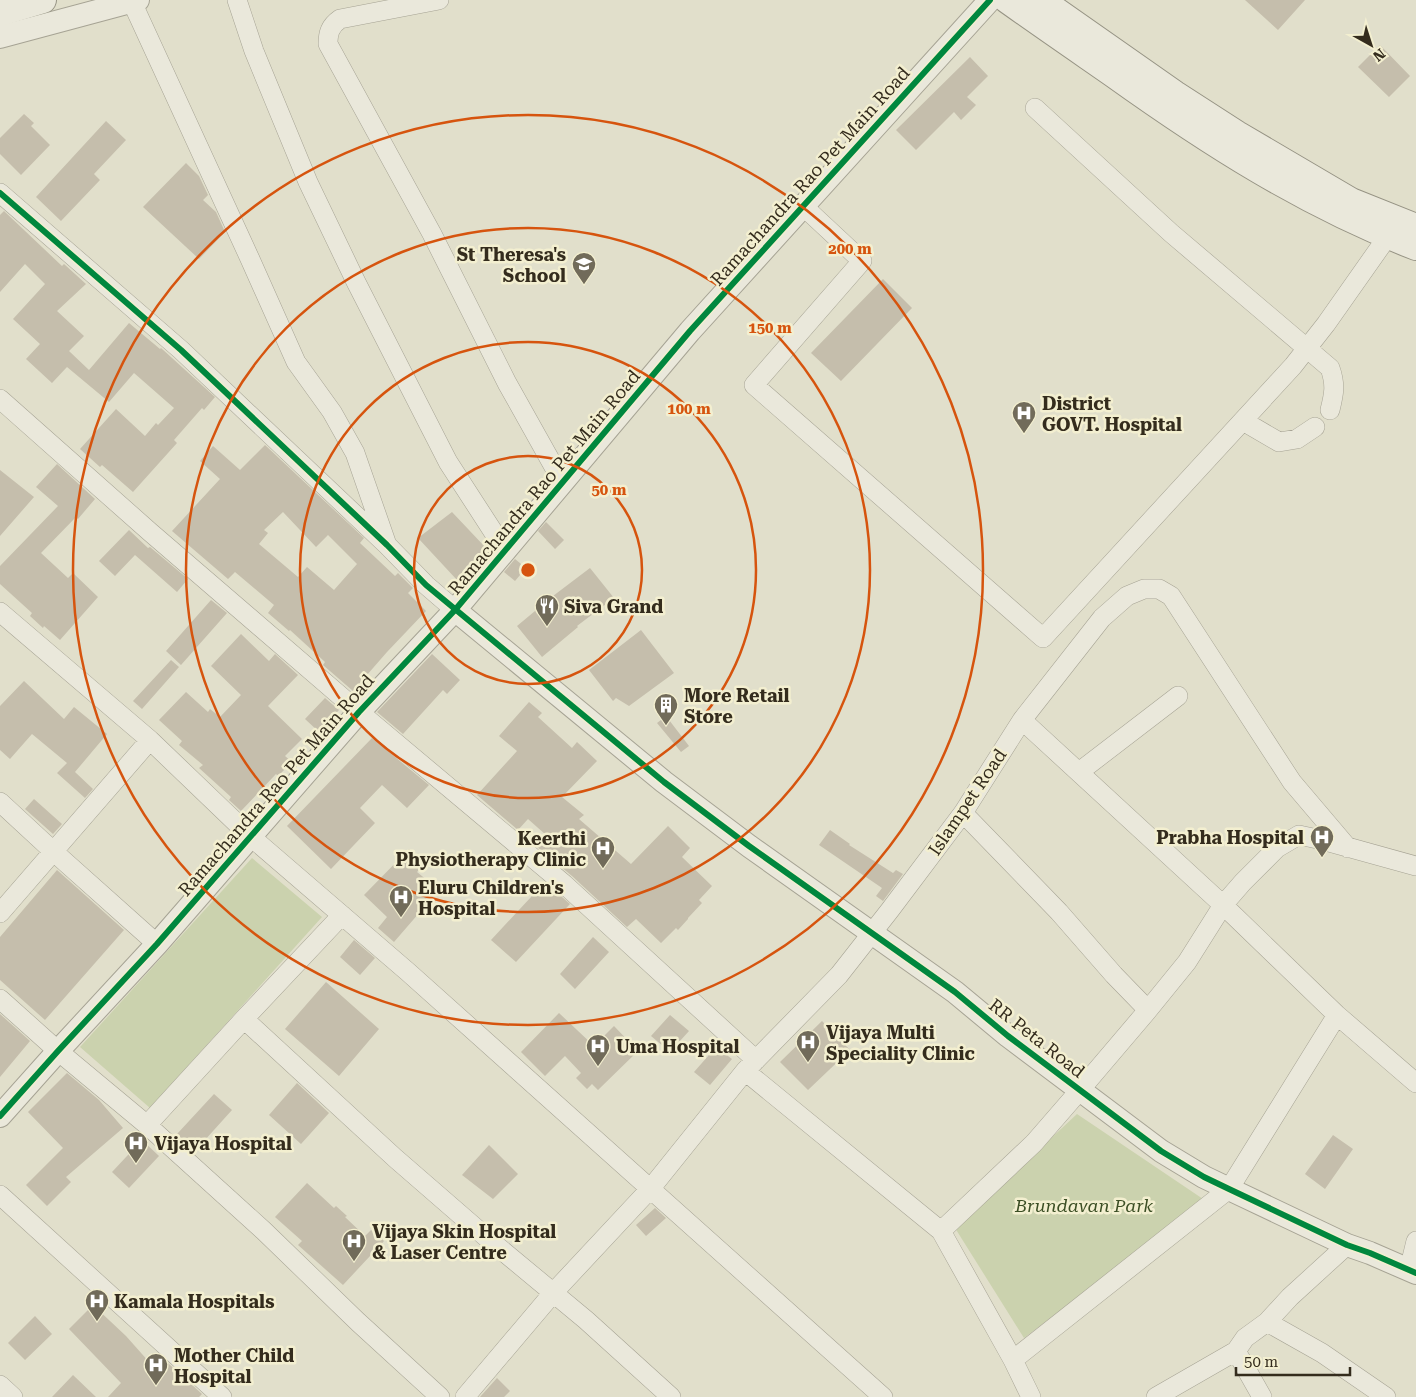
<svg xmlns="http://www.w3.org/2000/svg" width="1416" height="1397" viewBox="0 0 1416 1397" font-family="'Roboto Serif',serif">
<rect width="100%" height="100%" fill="#e1dfcb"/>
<path fill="#cbd2ae" d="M 252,858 L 322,917 L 150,1108 L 80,1047 Z
M 1077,1114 L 1206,1201 L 1024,1338 L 955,1228 Z"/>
<path fill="#c5beac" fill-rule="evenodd" d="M 1245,0 L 1305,0 L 1278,30 Z
M 1380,45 L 1410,76 L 1389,97 L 1358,67 Z
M 970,57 L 988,76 L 967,97 L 976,105 L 961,120 L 954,112 L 916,150 L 896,130 Z
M 24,114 L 34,123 L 31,126 L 50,145 L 21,175 L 0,154 L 0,138 Z
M 106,121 L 126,140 L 94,174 L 100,180 L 61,221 L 36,197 Z
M 186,163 L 199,176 L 208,195 L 203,200 L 216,212 L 225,232 L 199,259 L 143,207 Z
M 4,211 L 62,266 L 64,264 L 86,284 L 57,311 L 84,336 L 69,351 L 89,370 L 129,323 L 160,349 L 161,348 L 215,397 L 204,410 L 202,408 L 174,440 L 177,443 L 133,492 L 102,465 L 100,467 L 80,449 L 116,409 L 145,436 L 156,423 L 158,425 L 174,408 L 134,373 L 109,402 L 67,367 L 52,383 L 26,359 L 40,344 L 13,319 L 45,284 L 25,264 L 0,292 L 0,215 Z
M 883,279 L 912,308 L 841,381 L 811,353 Z
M 265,445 L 364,538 L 360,543 L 395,576 L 398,573 L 413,588 L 408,593 L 426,611 L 387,652 L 353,691 L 323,665 L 325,662 L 290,630 L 289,631 L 268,613 L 274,605 L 235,572 L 228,579 L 172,531 L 220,479 L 200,461 L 213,446 L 240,470 ZM 283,512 L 316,547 L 328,535 L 357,564 L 334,590 L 307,567 L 298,577 L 259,544 L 268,533 L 264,530 Z
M 57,464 L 95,499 L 78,519 L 76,517 L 41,553 L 68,578 L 73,573 L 98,597 L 60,640 L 44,626 L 43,628 L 30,616 L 32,613 L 0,584 L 0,566 L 58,506 L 36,487 Z
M 0,470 L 34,497 L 0,536 Z
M 452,512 L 486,548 L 457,580 L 418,538 Z
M 546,522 L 564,540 L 555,549 L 538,531 Z
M 129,530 L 148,548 L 150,547 L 188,579 L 177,592 L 135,555 L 115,576 L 99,561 Z
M 515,559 L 526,568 L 515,581 L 504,572 Z
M 590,568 L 614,598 L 577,626 L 578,627 L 542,657 L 517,626 L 553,596 Z
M 211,600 L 227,613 L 181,665 L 166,651 Z
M 641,630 L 674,673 L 629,706 L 616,698 L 613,701 L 589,670 Z
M 241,634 L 269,661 L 275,654 L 298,675 L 268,706 L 302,739 L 285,756 L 292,762 L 278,776 L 276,774 L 241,811 L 229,800 L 231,797 L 199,768 L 203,765 L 179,745 L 182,741 L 159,720 L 186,692 L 208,712 L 210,709 L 220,717 L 241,695 L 211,666 Z
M 432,654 L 460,680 L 447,694 L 443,690 L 403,734 L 377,712 Z
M 171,660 L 179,667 L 142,709 L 133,701 Z
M 24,681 L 64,719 L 74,707 L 107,734 L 75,772 L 93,789 L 85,798 L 57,773 L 67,763 L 32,734 L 10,759 L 0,750 L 0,706 Z
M 325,698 L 339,710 L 319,732 L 305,719 Z
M 529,702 L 542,713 L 538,717 L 572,748 L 577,742 L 597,761 L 562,797 L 584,815 L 579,819 L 631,864 L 668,826 L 690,848 L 682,857 L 712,886 L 699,900 L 702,903 L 688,918 L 688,919 L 678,930 L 676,928 L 661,943 L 636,919 L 627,927 L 572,876 L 536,846 L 546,835 L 528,819 L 518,830 L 477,795 L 517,751 L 499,736 Z
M 666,716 L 689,746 L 681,752 L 657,723 Z
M 372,738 L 429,785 L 407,808 L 382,785 L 360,808 L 375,823 L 331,869 L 287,826 Z
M 34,799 L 62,824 L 53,834 L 25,809 Z
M 830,830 L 850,844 L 849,845 L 893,873 L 896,870 L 903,874 L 883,901 L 876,896 L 882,888 L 819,845 Z
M 409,849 L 425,864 L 417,872 L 439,890 L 394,942 L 378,928 L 387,917 L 364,895 Z
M 57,870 L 124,930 L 45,1020 L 0,980 L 0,937 Z
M 545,882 L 570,904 L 516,962 L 491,940 Z
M 593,937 L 609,952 L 575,989 L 560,974 Z
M 354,940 L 375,958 L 360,975 L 340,957 Z
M 326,982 L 379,1029 L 339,1076 L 285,1029 Z
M 559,1013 L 594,1046 L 614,1026 L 638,1051 L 598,1090 L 592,1084 L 587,1089 L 576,1078 L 581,1073 L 565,1056 L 545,1076 L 521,1052 Z
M 0,1014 L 30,1041 L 0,1077 Z
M 670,1015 L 689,1031 L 670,1052 L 651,1036 Z
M 822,1021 L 850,1050 L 808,1090 L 780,1062 Z
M 716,1047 L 732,1059 L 710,1085 L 694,1072 Z
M 67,1073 L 99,1100 L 123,1128 L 66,1177 L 71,1182 L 47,1206 L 26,1185 L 63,1148 L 28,1112 Z
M 297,1083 L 329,1113 L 301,1144 L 269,1115 Z
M 214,1094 L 232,1110 L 195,1151 L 177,1134 Z
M 1333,1135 L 1353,1149 L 1325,1189 L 1305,1174 Z
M 142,1140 L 159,1156 L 129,1188 L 112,1172 Z
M 489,1145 L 518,1174 L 493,1199 L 462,1175 Z
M 307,1183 L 334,1208 L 336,1206 L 347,1216 L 345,1217 L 365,1236 L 371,1230 L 384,1241 L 343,1285 L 298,1245 L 302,1241 L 275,1217 Z
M 655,1208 L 666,1218 L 646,1236 L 636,1225 Z
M 93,1305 L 126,1336 L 150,1363 L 159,1355 L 202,1394 L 199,1397 L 108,1397 L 121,1383 L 69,1329 Z
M 35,1316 L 52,1334 L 25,1360 L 8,1343 Z
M 73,1375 L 96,1397 L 52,1397 Z
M 497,1378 L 510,1391 L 504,1397 L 480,1397 Z"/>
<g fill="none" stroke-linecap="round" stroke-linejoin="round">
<g stroke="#a6a394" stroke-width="20">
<path id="minor" d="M 237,0 L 254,51 L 308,182 L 356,282 L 448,462 L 505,550
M 439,0 L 340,19 C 330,26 328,33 328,44 L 432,234 L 507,383 L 563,483
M 132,2 L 250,259 L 296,362 L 332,412 L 355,453 L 386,542
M 1035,108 L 1171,233 L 1330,368 C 1336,385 1334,394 1330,410
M 0,193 L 181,350 L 387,545 L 426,585 L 455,610
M 803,206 L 862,261 L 754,385 L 1043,638 L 1293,366 L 1326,324 L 1395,226
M 0,399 L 150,532 L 359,712 L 564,884 L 756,1060
M 1243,421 L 1279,442 L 1297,439 L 1315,427
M 0,612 L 150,740 L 250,836 L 408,972 L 883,1397
M 1022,720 L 1223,905 L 1337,1015 L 1416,1083
M 1079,772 L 1178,696
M 0,802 L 54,852 L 157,944
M 963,813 L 1059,912 L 1114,975 L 1148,1010
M 0,913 L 150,740
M 0,999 L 58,1051 L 147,1125 L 264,1231 L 358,1322 L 440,1397
M 244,1019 L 395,1158 L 486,1237 L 586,1320 L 671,1397
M 745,1071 L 941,1231 L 1013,1360 L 1031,1397
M 147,1125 L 244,1019 L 342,915
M 0,1195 L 222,1397
M 941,1231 L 1034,1143 L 1080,1090 L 1148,1010 L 1187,962 L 1223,905 L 1243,882 L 1277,848 L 1299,835 L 1322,840 L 1416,866
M 1409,1270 L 1416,1241
M 1267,1322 L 1322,1353 L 1386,1397
M 1013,1360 L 1229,1189 L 1337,1015
M 0,1385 L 13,1397
M 465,1397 L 553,1293 L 651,1188 L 745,1071 L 839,975 L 890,910 L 963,813 L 1022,720 L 1102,618 L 1127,596 L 1144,589 L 1159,589 L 1171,596 L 1292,782 L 1348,848
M 1156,1397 L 1236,1351
M 1262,1397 L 1236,1351 L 1245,1338 L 1267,1322 L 1290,1297 L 1347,1245"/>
</g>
<g stroke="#a6a394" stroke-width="24">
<path id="tertiary" d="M 0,37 L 138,0
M 455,610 L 664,782 L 749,846 L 955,992 L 1008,1036 L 1161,1151 L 1204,1177 L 1229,1189 L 1347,1245 L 1370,1253 L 1416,1273
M 0,1116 L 58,1051 L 157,944 L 359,712 L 455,610 L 690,331 L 990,0"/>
</g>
<g stroke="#969384" stroke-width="28">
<path id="secondary" d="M 1007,0 C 1042,25 1077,49 1113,74 C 1208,142 1306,205 1416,247
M 1041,0 L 1175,94 L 1237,134 L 1351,201 L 1416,227
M 0,13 L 43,0"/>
</g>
<use href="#minor" stroke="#eae8db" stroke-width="19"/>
<use href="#tertiary" stroke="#eae8db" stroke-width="22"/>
<use href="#secondary" stroke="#eae8db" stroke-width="26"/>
<g stroke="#f3efd0" stroke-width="9">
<path id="cycleway" d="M 0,193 L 181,350 L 387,545 L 426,585 L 664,782 L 749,846 L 955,992 L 1008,1036 L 1161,1151 L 1204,1177 L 1229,1189 L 1347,1245 L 1370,1253 L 1416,1273
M 0,1116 L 58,1051 L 157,944 L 359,712 L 455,610 L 690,331 L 990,0"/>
</g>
<use href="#cycleway" stroke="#00873e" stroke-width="6"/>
</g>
<g fill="none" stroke="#d6540e" stroke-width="2.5">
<circle cx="528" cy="570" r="114"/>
<circle cx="528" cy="570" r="228"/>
<circle cx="528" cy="570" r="342"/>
<circle cx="528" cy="570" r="455"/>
</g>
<defs>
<g id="school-pin" transform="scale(1.25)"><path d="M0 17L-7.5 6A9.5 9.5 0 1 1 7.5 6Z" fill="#716b5a" stroke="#f3efd0"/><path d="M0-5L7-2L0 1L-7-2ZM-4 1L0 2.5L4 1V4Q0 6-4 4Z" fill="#fff"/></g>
<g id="hospital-pin" transform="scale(1.25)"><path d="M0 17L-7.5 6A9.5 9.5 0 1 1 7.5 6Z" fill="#716b5a" stroke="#f3efd0"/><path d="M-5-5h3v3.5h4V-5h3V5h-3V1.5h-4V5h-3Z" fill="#fff"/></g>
<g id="restaurant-pin" transform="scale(1.25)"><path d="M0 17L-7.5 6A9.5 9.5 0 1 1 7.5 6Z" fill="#716b5a" stroke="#f3efd0"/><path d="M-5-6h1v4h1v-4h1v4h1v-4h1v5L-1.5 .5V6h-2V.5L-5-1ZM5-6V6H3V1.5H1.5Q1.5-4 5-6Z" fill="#fff"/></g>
<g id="building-pin" transform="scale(1.25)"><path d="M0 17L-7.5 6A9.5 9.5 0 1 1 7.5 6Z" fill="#716b5a" stroke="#f3efd0"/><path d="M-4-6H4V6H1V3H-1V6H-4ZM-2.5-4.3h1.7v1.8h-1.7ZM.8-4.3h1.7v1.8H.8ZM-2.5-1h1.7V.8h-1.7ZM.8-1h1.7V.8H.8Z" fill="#fff"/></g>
</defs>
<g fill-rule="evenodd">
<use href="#school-pin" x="584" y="264"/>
<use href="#hospital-pin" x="1024" y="413"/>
<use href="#restaurant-pin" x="547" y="606"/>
<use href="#building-pin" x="666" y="705"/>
<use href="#hospital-pin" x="1322" y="837"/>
<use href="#hospital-pin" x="603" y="848"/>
<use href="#hospital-pin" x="401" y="897"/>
<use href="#hospital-pin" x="808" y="1042"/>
<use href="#hospital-pin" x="598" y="1046"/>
<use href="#hospital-pin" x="136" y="1143"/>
<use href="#hospital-pin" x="354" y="1241"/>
<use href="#hospital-pin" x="97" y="1301"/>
<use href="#hospital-pin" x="156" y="1365"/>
</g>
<g text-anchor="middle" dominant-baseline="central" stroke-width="5" stroke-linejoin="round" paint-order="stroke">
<g font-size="18" fill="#342c1d" stroke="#f3efd0">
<text transform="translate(810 176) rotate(-48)">Ramachandra Rao Pet Main Road</text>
<text transform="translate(544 482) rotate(-50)">Ramachandra Rao Pet Main Road</text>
<text transform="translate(276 785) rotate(-49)">Ramachandra Rao Pet Main Road</text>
<text transform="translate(967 802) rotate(-56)">Islampet Road</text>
<text transform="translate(1037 1038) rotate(38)">RR Peta Road</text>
</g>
<g font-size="18" font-weight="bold" fill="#342c1d" stroke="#f3efd0" text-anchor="start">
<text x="566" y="254" text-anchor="end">St Theresa's<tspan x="566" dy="21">School</tspan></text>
<text x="1042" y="403">District<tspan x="1042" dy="21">GOVT. Hospital</tspan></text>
<text x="564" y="606">Siva Grand</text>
<text x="684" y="695">More Retail<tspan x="684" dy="21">Store</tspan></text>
<text x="1304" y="837" text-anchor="end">Prabha Hospital</text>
<text x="586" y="838" text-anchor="end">Keerthi<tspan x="586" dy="21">Physiotherapy Clinic</tspan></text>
<text x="418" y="887">Eluru Children's<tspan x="418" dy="21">Hospital</tspan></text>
<text x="826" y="1032">Vijaya Multi<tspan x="826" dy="21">Speciality Clinic</tspan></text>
<text x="616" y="1046">Uma Hospital</text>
<text x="154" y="1143">Vijaya Hospital</text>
<text x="372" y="1231">Vijaya Skin Hospital<tspan x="372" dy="21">&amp; Laser Centre</tspan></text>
<text x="114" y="1301">Kamala Hospitals</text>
<text x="174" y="1355">Mother Child<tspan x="174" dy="21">Hospital</tspan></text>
</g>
<g font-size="18" font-style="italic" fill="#3c4f25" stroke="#f3efd0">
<text x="1084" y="1205">Brundavan Park</text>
</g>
</g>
<circle cx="528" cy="570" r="8" fill="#d6540e" stroke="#f3efd0" stroke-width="2.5"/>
<g font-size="15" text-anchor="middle" font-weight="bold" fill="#d6540e" stroke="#f3efd0" stroke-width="5" stroke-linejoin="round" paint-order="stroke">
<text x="850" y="254">200 m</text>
<text x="770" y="333">150 m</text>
<text x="689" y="414">100 m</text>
<text x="609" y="495">50 m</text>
</g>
<g transform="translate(1371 45) rotate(141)" stroke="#f3efd0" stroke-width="4" paint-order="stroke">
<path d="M0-4L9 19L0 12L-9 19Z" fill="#342c1d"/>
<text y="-8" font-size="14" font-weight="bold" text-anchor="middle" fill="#342c1d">N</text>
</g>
<path d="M1236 1367v8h114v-8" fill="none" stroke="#342c1d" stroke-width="2.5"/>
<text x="1244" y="1367" font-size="15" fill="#342c1d" stroke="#f3efd0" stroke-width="4" paint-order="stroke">50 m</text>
</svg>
